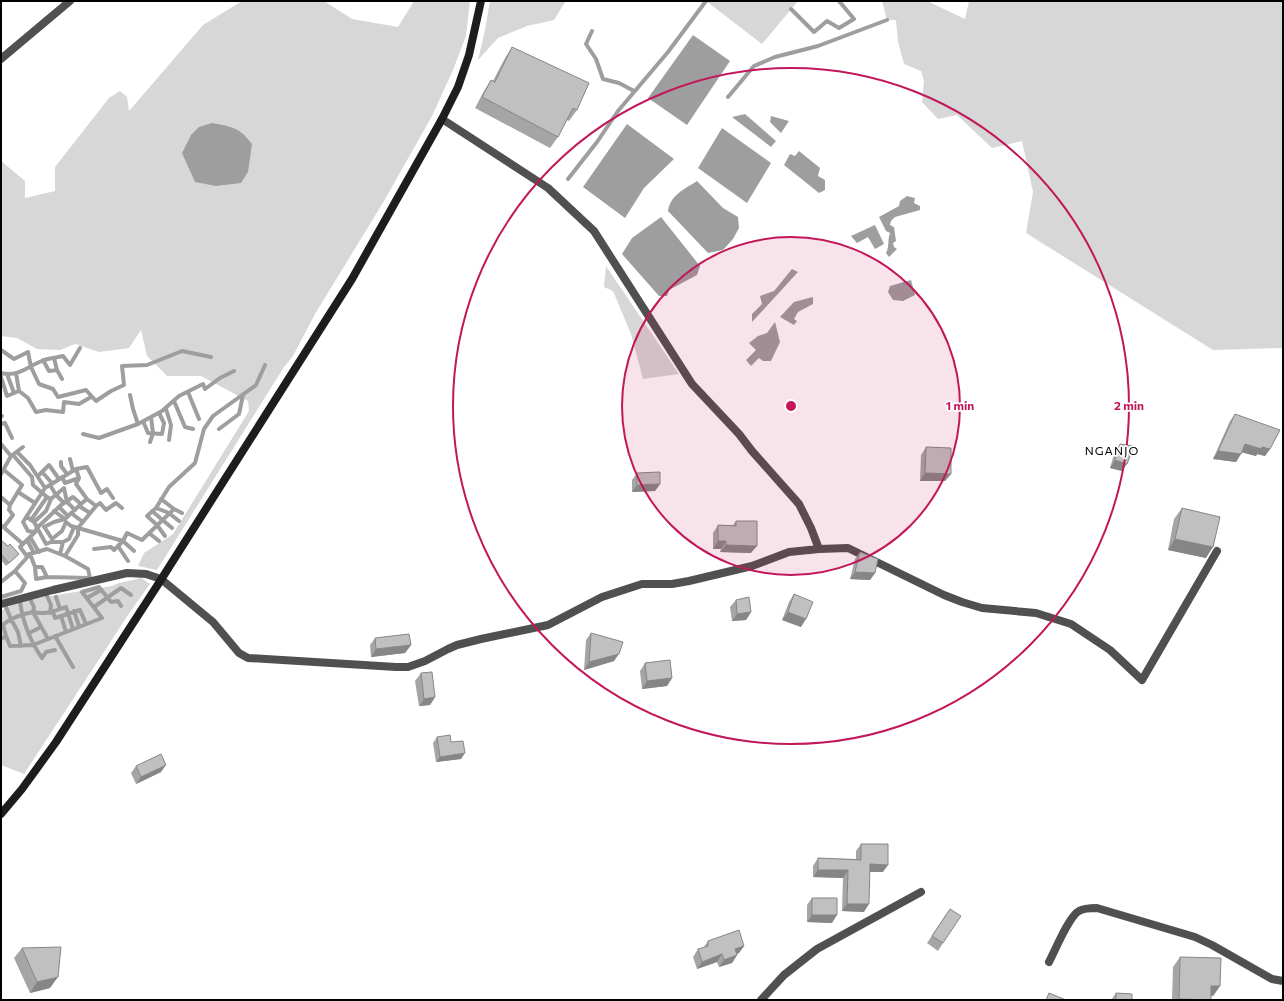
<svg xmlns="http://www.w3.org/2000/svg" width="1284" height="1001" viewBox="0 0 1284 1001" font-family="Commissioner,sans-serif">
<rect width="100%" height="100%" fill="#fff"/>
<path fill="#d7d7d7" d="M 242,1 L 324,1 L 352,19 L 398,27 L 414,1 L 470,1 L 466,36 L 453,70 L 432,116 L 384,201 L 315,314 L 293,356 L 284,367 L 157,570 L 138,566 L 144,553 L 173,534 L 249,411 L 248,401 L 201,376 L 167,376 L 147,356 L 141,330 L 129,348 L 99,352 L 75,344 L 60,350 L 37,349 L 17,338 L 1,336 L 1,161 L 25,181 L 25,198 L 55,191 L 55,167 L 109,98 L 120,91 L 127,97 L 129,111 L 203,25 Z
M 490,1 L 562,1 L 565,2 L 554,20 L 527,26 L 498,38 L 478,60 L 485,30 Z
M 706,1 L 798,1 L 762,44 Z
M 882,1 L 927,1 L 965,19 L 969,1 L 1283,1 L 1283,348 L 1213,350 L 1026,233 L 1033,192 L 1022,141 L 992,148 L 957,115 L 938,119 L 922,102 L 924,81 L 921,71 L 904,64 L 898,42 L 896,20 L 887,20 Z
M 606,266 L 679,374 L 643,379 L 631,334 L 613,291 L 604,287 Z
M 141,578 L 150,584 L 130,612 L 24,774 L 1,765 L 1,611 C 20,598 47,597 69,593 C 84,591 98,588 112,586 L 119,583 Z"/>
<path fill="#9e9e9e" d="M 693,35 L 730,61 L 687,125 L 648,98 Z
M 745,114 L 776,141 L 771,147 L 732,117 Z
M 771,116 L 789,121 L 781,133 L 770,122 Z
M 212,123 C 233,127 239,127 252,144 L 248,172 L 241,183 L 216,186 L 195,182 L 182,153 L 191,135 L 199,127 Z
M 627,124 L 674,159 L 644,188 L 625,218 L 583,187 Z
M 722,128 L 771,163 L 747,203 L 698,168 Z
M 799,151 L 820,168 L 818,176 L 825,180 L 825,190 L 819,193 L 784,165 L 790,154 L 795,156 Z
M 697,181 L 723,208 L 738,217 L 739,228 L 733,239 L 723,250 L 708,253 L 668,211 C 670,195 685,189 697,181 Z
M 907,196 L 915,198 L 914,203 L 920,206 L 920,210 L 895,217 L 891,221 L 890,225 L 894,227 L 896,241 L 893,243 L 894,247 L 897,249 L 889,257 L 886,253 C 890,245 887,241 890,233 L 886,231 L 879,217 L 899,206 L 900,201 Z
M 661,217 L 700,266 L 697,275 L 669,290 L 667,296 L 659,296 L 622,254 L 632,238 Z
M 875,225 L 884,244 L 875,249 L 868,237 L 857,243 L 851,236 Z
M 792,269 L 798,272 L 752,322 L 752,314 L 762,304 L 760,296 L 774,291 Z
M 911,280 L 915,295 L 903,301 L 893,300 L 888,292 L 890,286 Z
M 813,297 L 813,304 L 798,312 L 794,319 L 797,321 L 794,325 L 780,317 L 794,302 Z
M 775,322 L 780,342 L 771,361 L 763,361 L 759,358 L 751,366 L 746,360 L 756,350 L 749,343 L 758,336 L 767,333 Z"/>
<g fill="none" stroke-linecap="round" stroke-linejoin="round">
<path stroke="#9e9e9e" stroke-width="4" d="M 791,9 L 814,32 L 827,21 L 839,28 L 854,19 L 839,1
M 592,31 L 586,44 L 596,59 L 603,79 L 619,83 L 634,91
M 728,97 L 754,66 L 775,57 L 818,46 L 887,20
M 568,179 L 597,142 L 618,111 L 668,52 L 706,1
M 1,350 L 14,359 L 28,352 L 31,367 L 39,384 L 53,389 L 58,397 L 86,390 L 96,401 L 111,391 L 124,385 L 122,366 L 147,365 L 182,351 L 211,357
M 54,358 L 57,370 L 62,379
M 43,360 L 49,371 L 57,370
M 1,373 C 19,377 26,367 42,361 C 48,358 56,358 63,356 L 70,365 L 80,348
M 16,373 L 19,391
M 7,374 L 14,393
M 1,377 L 7,396 L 19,391 L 28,398 L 36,412 L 46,410 L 63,412 L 64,402 L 79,404 L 91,397
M 188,392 L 199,419
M 130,395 L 133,409 L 138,424 L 162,411 L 179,396 L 203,384 L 205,389 L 220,378 L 234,371
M 174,401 L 185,427 L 193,429
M 166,409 L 171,425 L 169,440
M 1,416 L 2,416
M 143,421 L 148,433 L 162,434 L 164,423 L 159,413
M 1,424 L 5,423 L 12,438
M 219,429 L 239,414 L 243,395
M 83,434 L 99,438 L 138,424
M 150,442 L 153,433 L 151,417
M 1,444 L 11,456
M 17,452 L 30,465 L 45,488 L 23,522 L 28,531 L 35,532 L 23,544
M 13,455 L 32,477 L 33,485 L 47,497 L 51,499 L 64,488 L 67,502 L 75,510
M 70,459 L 73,471
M 61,462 L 61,466 L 67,474
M 76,469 L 87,467 L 101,493 L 107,489 L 113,498
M 4,470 L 22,485 L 10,505
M 42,472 L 52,483
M 1,474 L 11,456 L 23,447
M 38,476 L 49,465 L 59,479
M 62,477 L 65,483 L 79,478
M 50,485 L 56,495 L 64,503
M 45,488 L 76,469 L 79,478 L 76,484 L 87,499 L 96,506 L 100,503 L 106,510 L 116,503 L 122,508
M 18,492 L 35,503
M 1,497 L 10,505 L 9,510 L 13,515 L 4,527
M 161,499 L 174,509
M 79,506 L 90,513
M 59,507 L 68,516
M 156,508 L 169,513 L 179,521
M 54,511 L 65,519
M 152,511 L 172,528
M 71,513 L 83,522
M 27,517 L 34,522 L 46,544 L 51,542 L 63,542 L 60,554
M 31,520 L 47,497
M 34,522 L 46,511 L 51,499
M 1,525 L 23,544 L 20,547 L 26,555 L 47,549 L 65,556 L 88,569 L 90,578 L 47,577 L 36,579 L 35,567
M 44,527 L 54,522 L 65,519 L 81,504
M 45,528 L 52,539 L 62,531 L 66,522 L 71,526 L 78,528 L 96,506
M 35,532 L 37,528 L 61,505 L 73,497 L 81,504 L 87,499
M 149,533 L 159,541
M 165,536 L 157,525 L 147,516 L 156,508 L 169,487 L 195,463 L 204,429 L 213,416 L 256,385 L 265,365
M 30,537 L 39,552
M 27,540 L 34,553
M 63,542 L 69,539 L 74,527
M 118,546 L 128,561
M 94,549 L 111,547 L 114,550 L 123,541 L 127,533 L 142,540 L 174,509 L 182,513
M 65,556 L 78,535 L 78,528 L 123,541 L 134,551
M 1,582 L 15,571 L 30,554 L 35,567 L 42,567 L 47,577
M 47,596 L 51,605 L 50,613
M 1,597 L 21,591 L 25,583 L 15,571
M 56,597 L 60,609
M 87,598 L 101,590
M 20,602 C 23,622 30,641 42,658 L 46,652 L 55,650
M 6,607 L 11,619 L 18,632 L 21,646
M 94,607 L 121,588 L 131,595
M 74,611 L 79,626
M 33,612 C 46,615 54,611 66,607 L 73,629
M 33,612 L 48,639
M 53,612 L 55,618 L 80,610 L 86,624
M 61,616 L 66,632
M 3,625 L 6,636
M 1,626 C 11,618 21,614 33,612 L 34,607 L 31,601
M 29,633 L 41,627
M 55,636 L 73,667
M 1,639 L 6,636 L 10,646 L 33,645 L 102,618 L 82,592 L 99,587 L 111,602 L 118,601 L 121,606"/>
<path stroke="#505050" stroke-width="8" d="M 1,59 L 70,1
M 442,119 L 548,188 L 594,231 L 692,384 L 739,434 L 752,451 L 799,504 L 811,528 L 819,549 L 848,548 L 944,595 L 962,602 L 982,608 L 1036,613 L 1071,624 L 1110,650 L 1142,680 L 1217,551
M 1,604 L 53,590 L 127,573 L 146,574 L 161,579 L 213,622 L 239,653 L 248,658 L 396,667 L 408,667 L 425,661 L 448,649 L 457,645 L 481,639 L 548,625 L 602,597 L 642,584 L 672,584 L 689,581 L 752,566 L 789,552 L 819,549
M 1049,962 C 1055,951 1069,916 1079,911 C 1084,908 1091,908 1097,908 L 1195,937 L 1212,945 L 1272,979 L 1283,981
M 761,1000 L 784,975 L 817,949 L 921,892"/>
<path stroke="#1d1d1d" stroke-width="8" d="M 1,814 L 22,789 L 56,742 L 157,586 L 352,279 L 442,119 L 458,87 L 469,55 L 481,1"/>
</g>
<path fill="#a5a5a5" d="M 512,47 L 577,110 L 569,121 L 567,120 L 558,137 L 550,148 L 475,108 L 484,91 L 491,80 L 493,81 L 505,58 Z
M 1235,414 L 1270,449 L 1265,456 L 1257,454 L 1256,456 L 1242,452 L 1236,462 L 1213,459 L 1230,421 Z
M 1120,444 L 1122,471 L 1110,468 L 1115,451 Z
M 926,447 L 951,474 L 945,481 L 920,481 L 921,455 Z
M 637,473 L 660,484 L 655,491 L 632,492 L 632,480 Z
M 1182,508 L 1206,558 L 1168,550 L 1174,519 Z
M 736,521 L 751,553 L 720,552 L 721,549 L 713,549 L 713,533 L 718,525 L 733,525 Z
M 1,540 L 8,546 L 16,557 L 6,566 L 1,560 Z
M 860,552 L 875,573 L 870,580 L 850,579 L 855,559 Z
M 794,594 L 801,627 L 782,620 L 789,602 Z
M 736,600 L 751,612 L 746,620 L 732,621 L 730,607 Z
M 591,633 L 614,661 L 584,670 L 586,640 Z
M 375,638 L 411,645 L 405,653 L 371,657 L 370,645 Z
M 645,663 L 672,678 L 667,686 L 642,689 L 640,671 Z
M 421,673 L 435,697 L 430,705 L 419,706 L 415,681 Z
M 437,737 L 451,742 L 461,759 L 436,762 L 433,743 Z
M 136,766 L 161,772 L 136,784 L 131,773 Z
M 861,844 L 883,872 L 870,872 L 864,912 L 842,911 L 843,878 L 813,877 L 813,866 L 818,858 L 856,859 L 856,851 Z
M 812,898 L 832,923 L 807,922 L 807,905 Z
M 945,916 L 943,943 L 938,951 L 927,943 Z
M 708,941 L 744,946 L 739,953 L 737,954 L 737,955 L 732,963 L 719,967 L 717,962 L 697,969 L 693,957 L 698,949 L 704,947 Z
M 22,948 L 50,988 L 30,993 L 14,958 Z
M 1180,957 L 1220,986 L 1213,996 L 1211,996 L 1211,1000 L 1172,1000 L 1173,967 Z
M 1116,993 L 1132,1000 L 1111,1000 Z"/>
<path fill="#868686" d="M 1245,444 L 1262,447 L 1270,449 L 1265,456 L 1257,454 L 1256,456 L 1240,452 Z
M 1218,451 L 1241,454 L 1236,462 L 1213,459 Z
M 1115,460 L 1127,464 L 1122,471 L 1110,468 Z
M 925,473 L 951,474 L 945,481 L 920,481 Z
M 660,484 L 655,491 L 632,492 L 637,485 Z
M 1175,539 L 1213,547 L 1206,558 L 1168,550 Z
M 718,541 L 726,541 L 721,549 L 713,549 Z
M 726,545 L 757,546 L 751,553 L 720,552 Z
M 855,572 L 875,573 L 870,580 L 850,579 Z
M 751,612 L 746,620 L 732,621 L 737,614 Z
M 788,612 L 806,619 L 801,627 L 782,620 Z
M 411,645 L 405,653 L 371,657 L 376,649 Z
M 619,654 L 614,661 L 584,670 L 589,662 Z
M 672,678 L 667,686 L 642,689 L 647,681 Z
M 435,697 L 430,705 L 419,706 L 424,699 Z
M 465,753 L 461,759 L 436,762 L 440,757 Z
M 166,765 L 161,772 L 136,784 L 141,777 Z
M 870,864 L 888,865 L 883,872 L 865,872 Z
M 818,870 L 848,870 L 843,878 L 813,877 Z
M 847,904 L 869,904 L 864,912 L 842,911 Z
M 812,915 L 837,915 L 832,923 L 807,922 Z
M 744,946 L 739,953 L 730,956 L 735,949 Z
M 722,954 L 717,962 L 697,969 L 702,962 Z
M 737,955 L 732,963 L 719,967 L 724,960 Z
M 58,977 L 50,988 L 30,993 L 37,982 Z
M 1211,986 L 1220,986 L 1213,996 L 1204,996 Z"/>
<path fill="#c0c0c0" stroke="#868686" d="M 512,47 L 589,83 L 577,110 L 573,108 L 558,137 L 482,97 L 491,80 L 495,82 Z
M 1235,414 L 1280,430 L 1270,449 L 1262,447 L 1261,449 L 1245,444 L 1241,454 L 1218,451 Z
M 1120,444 L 1134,446 L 1127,464 L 1115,460 Z
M 926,447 L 951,448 L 951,474 L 925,473 Z
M 660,472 L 660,484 L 637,485 L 637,473 Z
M 1182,508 L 1220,517 L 1213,547 L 1175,539 Z
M 736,521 L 757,521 L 757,546 L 726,545 L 726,541 L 718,541 L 718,525 L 736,526 Z
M 1,540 L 8,546 L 10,544 L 19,554 L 9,563 L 1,554 Z
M 860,552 L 878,559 L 875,573 L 855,572 Z
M 794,594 L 813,602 L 806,619 L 788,612 Z
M 749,597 L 751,612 L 737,614 L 736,600 Z
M 591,633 L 623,642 L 619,654 L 589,662 Z
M 409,634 L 411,645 L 376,649 L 375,638 Z
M 670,660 L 672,678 L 647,681 L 645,663 Z
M 432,672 L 435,697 L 424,699 L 421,673 Z
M 450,735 L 451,742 L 463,741 L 465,753 L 440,757 L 437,737 Z
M 161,754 L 166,765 L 141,777 L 136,766 Z
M 861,844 L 888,844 L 888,865 L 870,864 L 869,904 L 847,904 L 848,870 L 818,870 L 818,858 L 861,860 Z
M 812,898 L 837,898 L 837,915 L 812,915 Z
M 950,909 L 961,916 L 943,943 L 932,936 Z
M 739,930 L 744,946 L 735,949 L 737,955 L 724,960 L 722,954 L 702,962 L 698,949 L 708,946 L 708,941 Z
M 61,947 L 58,977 L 37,982 L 22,948 Z
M 1180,957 L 1221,958 L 1220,986 L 1211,986 L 1211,1000 L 1179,999 Z
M 1049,993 L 1066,1000 L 1046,1000 Z
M 1116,993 L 1132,994 L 1132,1000 L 1116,1000 Z"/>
<circle cx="791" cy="406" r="169" fill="#c2185b" fill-opacity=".12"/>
<g fill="none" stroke="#c2185b" stroke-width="2">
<circle cx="791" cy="406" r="169"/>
<circle cx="791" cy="406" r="338"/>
</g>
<g text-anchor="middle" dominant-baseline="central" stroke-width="3.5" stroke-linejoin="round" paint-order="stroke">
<g font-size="12" letter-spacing="1" fill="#000" stroke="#fff">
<text x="1112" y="450">NGANJO</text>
</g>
</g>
<circle cx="791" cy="406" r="6" fill="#c2185b" stroke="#fff" stroke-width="2"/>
<g font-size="12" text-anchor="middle" font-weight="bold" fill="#c2185b" stroke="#fff" stroke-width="3.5" stroke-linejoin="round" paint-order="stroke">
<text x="960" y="410">1 min</text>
<text x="1129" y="410">2 min</text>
</g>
<rect width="1284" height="1001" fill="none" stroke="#000000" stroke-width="4"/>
</svg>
